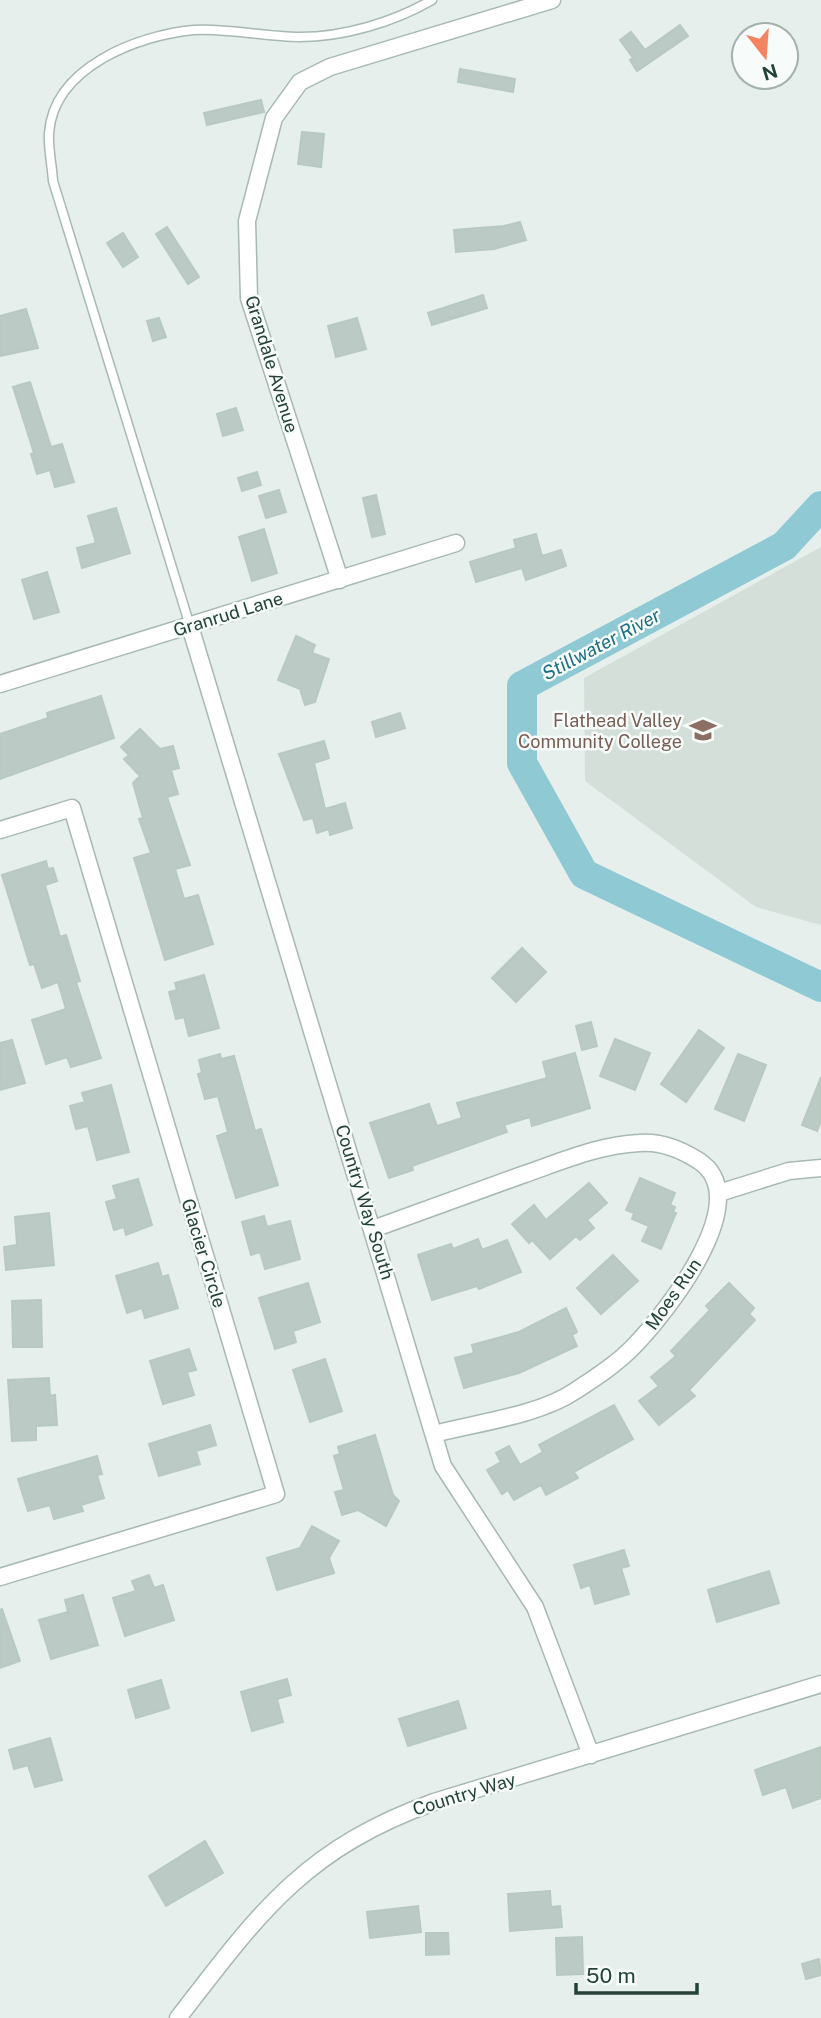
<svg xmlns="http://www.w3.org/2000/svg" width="821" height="2018" viewBox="0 0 821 2018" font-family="'Public Sans',sans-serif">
<rect width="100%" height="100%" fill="#e6efeb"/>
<path fill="#d4dfda" d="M 821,547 L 821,925 L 756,907 L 585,781 L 584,678 Z"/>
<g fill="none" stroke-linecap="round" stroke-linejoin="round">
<path stroke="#8ec9d4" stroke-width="30" d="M 821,506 L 784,546 L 522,686 L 522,763 L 584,874 L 821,987"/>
</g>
<path fill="#bbcac4" stroke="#b8c9c2" stroke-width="2" d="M 680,25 L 688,36 L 637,71 L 630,60 L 633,58 L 620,40 L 631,32 L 645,50 Z
M 460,69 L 515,79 L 513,92 L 458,82 Z
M 261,100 L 264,112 L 207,125 L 204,113 Z
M 302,132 L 324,134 L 321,167 L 298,164 Z
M 520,222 L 526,240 L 494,249 L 456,252 L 454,230 L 504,226 Z
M 167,227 L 199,277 L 188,284 L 156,234 Z
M 123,233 L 138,257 L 123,267 L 107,243 Z
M 483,295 L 487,308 L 432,325 L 428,313 Z
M 26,309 L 38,348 L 0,356 L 0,316 Z
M 159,318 L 166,337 L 153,341 L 147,321 Z
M 357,318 L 366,349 L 336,357 L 328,326 Z
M 30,382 L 51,447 L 62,444 L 74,482 L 55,487 L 50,470 L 37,474 L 31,454 L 34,453 L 13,387 Z
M 236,408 L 243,430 L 223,436 L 217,414 Z
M 257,472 L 261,485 L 242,491 L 238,478 Z
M 279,490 L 286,512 L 266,518 L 259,496 Z
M 376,495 L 385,534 L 372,537 L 363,498 Z
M 116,508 L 130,553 L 82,568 L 77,548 L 96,543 L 88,516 Z
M 264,529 L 277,573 L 252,581 L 239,537 Z
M 536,534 L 542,556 L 561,550 L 566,566 L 526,580 L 522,568 L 476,582 L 470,562 L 516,548 L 514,540 Z
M 47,572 L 59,612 L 34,619 L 22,580 Z
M 296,636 L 315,645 L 312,653 L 329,659 L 315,702 L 305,705 L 300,689 L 278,680 Z
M 101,696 L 114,738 L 0,779 L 0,734 L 48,718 L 47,713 Z
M 400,713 L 405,728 L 376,737 L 372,722 Z
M 140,729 L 160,749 L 173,746 L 179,768 L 171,770 L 178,794 L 167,797 L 190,865 L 175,869 L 184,899 L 198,895 L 213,944 L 165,960 L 134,858 L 151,853 L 139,819 L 143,818 L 133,783 L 140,776 L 124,759 L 129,755 L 121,747 Z
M 324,741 L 329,758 L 314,763 L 325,809 L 345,803 L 352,828 L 330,835 L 329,829 L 317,833 L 313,818 L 304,820 L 279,754 Z
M 46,861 L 48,869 L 53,868 L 57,881 L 45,885 L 60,937 L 66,935 L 80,981 L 76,982 L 101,1058 L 71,1067 L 67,1057 L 46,1064 L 32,1020 L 66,1009 L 58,982 L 42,988 L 34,964 L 30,965 L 2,875 Z
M 522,948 L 546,972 L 516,1002 L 492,978 Z
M 204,975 L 219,1028 L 189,1036 L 184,1017 L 176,1019 L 169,992 L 177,990 L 175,983 Z
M 591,1022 L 597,1046 L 582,1050 L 576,1026 Z
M 699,1030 L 724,1048 L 686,1102 L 661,1084 Z
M 615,1039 L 650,1053 L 635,1090 L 600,1076 Z
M 12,1040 L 25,1083 L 0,1090 L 0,1043 Z
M 575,1053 L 590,1108 L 532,1126 L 530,1117 L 504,1125 L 507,1132 L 412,1166 L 413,1170 L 389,1178 L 370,1123 L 429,1104 L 437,1126 L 462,1118 L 457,1103 L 547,1078 L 543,1062 Z
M 220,1054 L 221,1059 L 234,1056 L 255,1131 L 261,1129 L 278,1185 L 236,1198 L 217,1136 L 228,1132 L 218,1096 L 205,1099 L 198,1074 L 202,1073 L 199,1060 Z
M 738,1054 L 766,1065 L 744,1121 L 715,1109 Z
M 821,1077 L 821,1121 L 817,1131 L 802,1125 Z
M 111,1085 L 129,1152 L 97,1160 L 88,1126 L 76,1129 L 70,1106 L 85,1102 L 82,1093 Z
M 640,1178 L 675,1193 L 670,1205 L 675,1207 L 673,1212 L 676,1213 L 661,1249 L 642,1241 L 649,1226 L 632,1219 L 634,1213 L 626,1210 Z
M 138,1179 L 152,1225 L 126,1235 L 124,1227 L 114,1230 L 106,1202 L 117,1199 L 113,1186 Z
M 589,1183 L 607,1203 L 587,1220 L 594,1228 L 580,1240 L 576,1236 L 550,1259 L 532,1240 L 529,1243 L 512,1224 L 534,1205 L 546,1220 Z
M 49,1213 L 54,1265 L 6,1270 L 4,1247 L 17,1245 L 15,1217 Z
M 264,1216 L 267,1227 L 290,1221 L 300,1259 L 265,1269 L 260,1252 L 251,1255 L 242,1222 Z
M 478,1239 L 482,1250 L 507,1240 L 521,1272 L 479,1289 L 477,1286 L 432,1300 L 418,1255 L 451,1244 L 453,1249 Z
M 613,1255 L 638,1281 L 601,1314 L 577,1288 Z
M 158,1263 L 162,1277 L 168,1275 L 178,1308 L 145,1318 L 142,1308 L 127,1313 L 116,1276 Z
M 308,1283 L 320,1322 L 293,1331 L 296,1342 L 275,1349 L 259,1298 Z
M 729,1283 L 754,1308 L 749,1314 L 755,1320 L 689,1390 L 695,1396 L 659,1425 L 639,1401 L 659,1386 L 651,1377 L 676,1356 L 671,1351 L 710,1310 L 706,1306 Z
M 41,1300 L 42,1347 L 13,1347 L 12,1301 Z
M 566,1308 L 577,1332 L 572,1335 L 577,1346 L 519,1373 L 464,1388 L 455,1358 L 474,1353 L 472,1345 L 519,1332 Z
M 189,1349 L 196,1370 L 187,1372 L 194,1395 L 163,1404 L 150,1361 Z
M 325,1359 L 342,1411 L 310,1422 L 293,1370 Z
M 49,1378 L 50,1396 L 55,1395 L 57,1425 L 36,1426 L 36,1440 L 12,1441 L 8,1380 Z
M 614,1405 L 633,1439 L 574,1472 L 578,1478 L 546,1495 L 541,1485 L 514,1500 L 508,1490 L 502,1494 L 487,1470 L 501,1462 L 496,1453 L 509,1446 L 520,1465 L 543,1452 L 539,1445 Z
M 210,1425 L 216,1445 L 196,1451 L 200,1464 L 159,1476 L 149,1444 Z
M 375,1435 L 393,1495 L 399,1501 L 386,1526 L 358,1510 L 342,1515 L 335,1492 L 344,1490 L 334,1456 L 340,1454 L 338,1447 Z
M 97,1456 L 102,1474 L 97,1475 L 104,1498 L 81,1505 L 83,1511 L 54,1519 L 50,1505 L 28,1511 L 18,1479 Z
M 312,1526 L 339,1541 L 329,1558 L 334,1573 L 277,1590 L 267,1558 L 300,1548 Z
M 624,1550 L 629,1566 L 621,1568 L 629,1594 L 595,1604 L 590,1585 L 581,1588 L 574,1565 Z
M 769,1571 L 779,1603 L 717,1622 L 708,1590 Z
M 149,1575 L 154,1588 L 163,1585 L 174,1620 L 125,1636 L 113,1598 L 136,1591 L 132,1581 Z
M 83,1595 L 98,1645 L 51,1659 L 39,1620 L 68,1612 L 65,1600 Z
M 2,1609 L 20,1661 L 0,1668 L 0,1610 Z
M 287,1679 L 291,1695 L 277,1699 L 283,1722 L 252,1731 L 241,1692 Z
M 161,1680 L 169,1708 L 136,1718 L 128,1690 Z
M 458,1701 L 466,1728 L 408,1746 L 399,1719 Z
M 50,1738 L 62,1780 L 35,1787 L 28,1765 L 14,1769 L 9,1750 Z
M 821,1747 L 821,1798 L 793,1808 L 786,1787 L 763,1795 L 755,1770 Z
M 205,1841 L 223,1873 L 166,1906 L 149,1876 Z
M 550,1891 L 551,1907 L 560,1906 L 562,1927 L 510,1931 L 508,1894 Z
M 418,1906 L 421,1932 L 370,1938 L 367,1912 Z
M 426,1933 L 448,1933 L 449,1954 L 426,1955 Z
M 582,1937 L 583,1974 L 557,1975 L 556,1938 Z
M 819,1959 L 821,1975 L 806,1979 L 802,1964 Z"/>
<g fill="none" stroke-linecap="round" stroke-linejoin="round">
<g stroke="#a8b8b2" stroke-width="11">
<path id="service" d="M 190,626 L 53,181 C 52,165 48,148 49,133 C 54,67 138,35 194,30 C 229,28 265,37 300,37 C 344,37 394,22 432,0"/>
</g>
<g stroke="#a8b8b2" stroke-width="19">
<path id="minor" d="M 340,580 L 249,298 L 247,221 L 274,118 L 300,82 L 330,67 L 552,0
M 190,626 L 443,1466 L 535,1607 L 591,1755
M 0,684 L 456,543
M 0,830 L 72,808 L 276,1494 L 0,1577
M 719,1193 L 789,1171 L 821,1168
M 373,1229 C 422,1211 472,1193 522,1175 C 560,1162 598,1145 639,1143 C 660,1141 682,1150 699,1161 C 757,1199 666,1313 634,1346 C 618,1363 595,1378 575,1391 C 540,1415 476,1423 434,1434
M 178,2018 C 259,1913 304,1849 434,1802 L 821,1684"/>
</g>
<use href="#service" stroke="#fff" stroke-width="8"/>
<use href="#minor" stroke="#fff" stroke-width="16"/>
</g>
<defs>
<g id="university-bare" transform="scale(2.1)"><path d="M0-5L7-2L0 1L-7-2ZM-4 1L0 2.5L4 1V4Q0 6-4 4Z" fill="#8d6e63" stroke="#f7fbf9" stroke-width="2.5" paint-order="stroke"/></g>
</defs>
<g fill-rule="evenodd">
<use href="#university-bare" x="703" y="730"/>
</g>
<g text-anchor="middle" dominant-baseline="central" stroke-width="5" stroke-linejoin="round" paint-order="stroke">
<g font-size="18" fill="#24423a" stroke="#f7fbf9">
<text transform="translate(272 364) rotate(73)">Grandale Avenue</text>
<text transform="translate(228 614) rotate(-17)">Granrud Lane</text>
<text transform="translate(365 1202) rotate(73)">Country Way South</text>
<text transform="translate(204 1253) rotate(73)">Glacier Circle</text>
<text transform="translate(673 1294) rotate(-55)">Moes Run</text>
<text transform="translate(464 1794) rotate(-17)">Country Way</text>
</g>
<g font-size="18" fill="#785e54" stroke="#f7fbf9" text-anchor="end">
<text x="682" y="720">Flathead Valley<tspan x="682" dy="21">Community College</tspan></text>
</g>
<g font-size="19" font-style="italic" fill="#1c6f80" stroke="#f7fbf9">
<text transform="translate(601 644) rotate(-28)">Stillwater River</text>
</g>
</g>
<g transform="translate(765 56) rotate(163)"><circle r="33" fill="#f7fbf9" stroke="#a3b1ad" stroke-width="2"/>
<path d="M0-5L12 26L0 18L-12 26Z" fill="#f4845f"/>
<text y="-10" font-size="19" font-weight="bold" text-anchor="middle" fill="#24423a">N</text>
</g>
<path d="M576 1983v10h121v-10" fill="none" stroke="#24423a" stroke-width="3.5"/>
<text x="586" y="1983" font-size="21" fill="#24423a" stroke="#f7fbf9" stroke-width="5" paint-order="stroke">50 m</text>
</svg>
